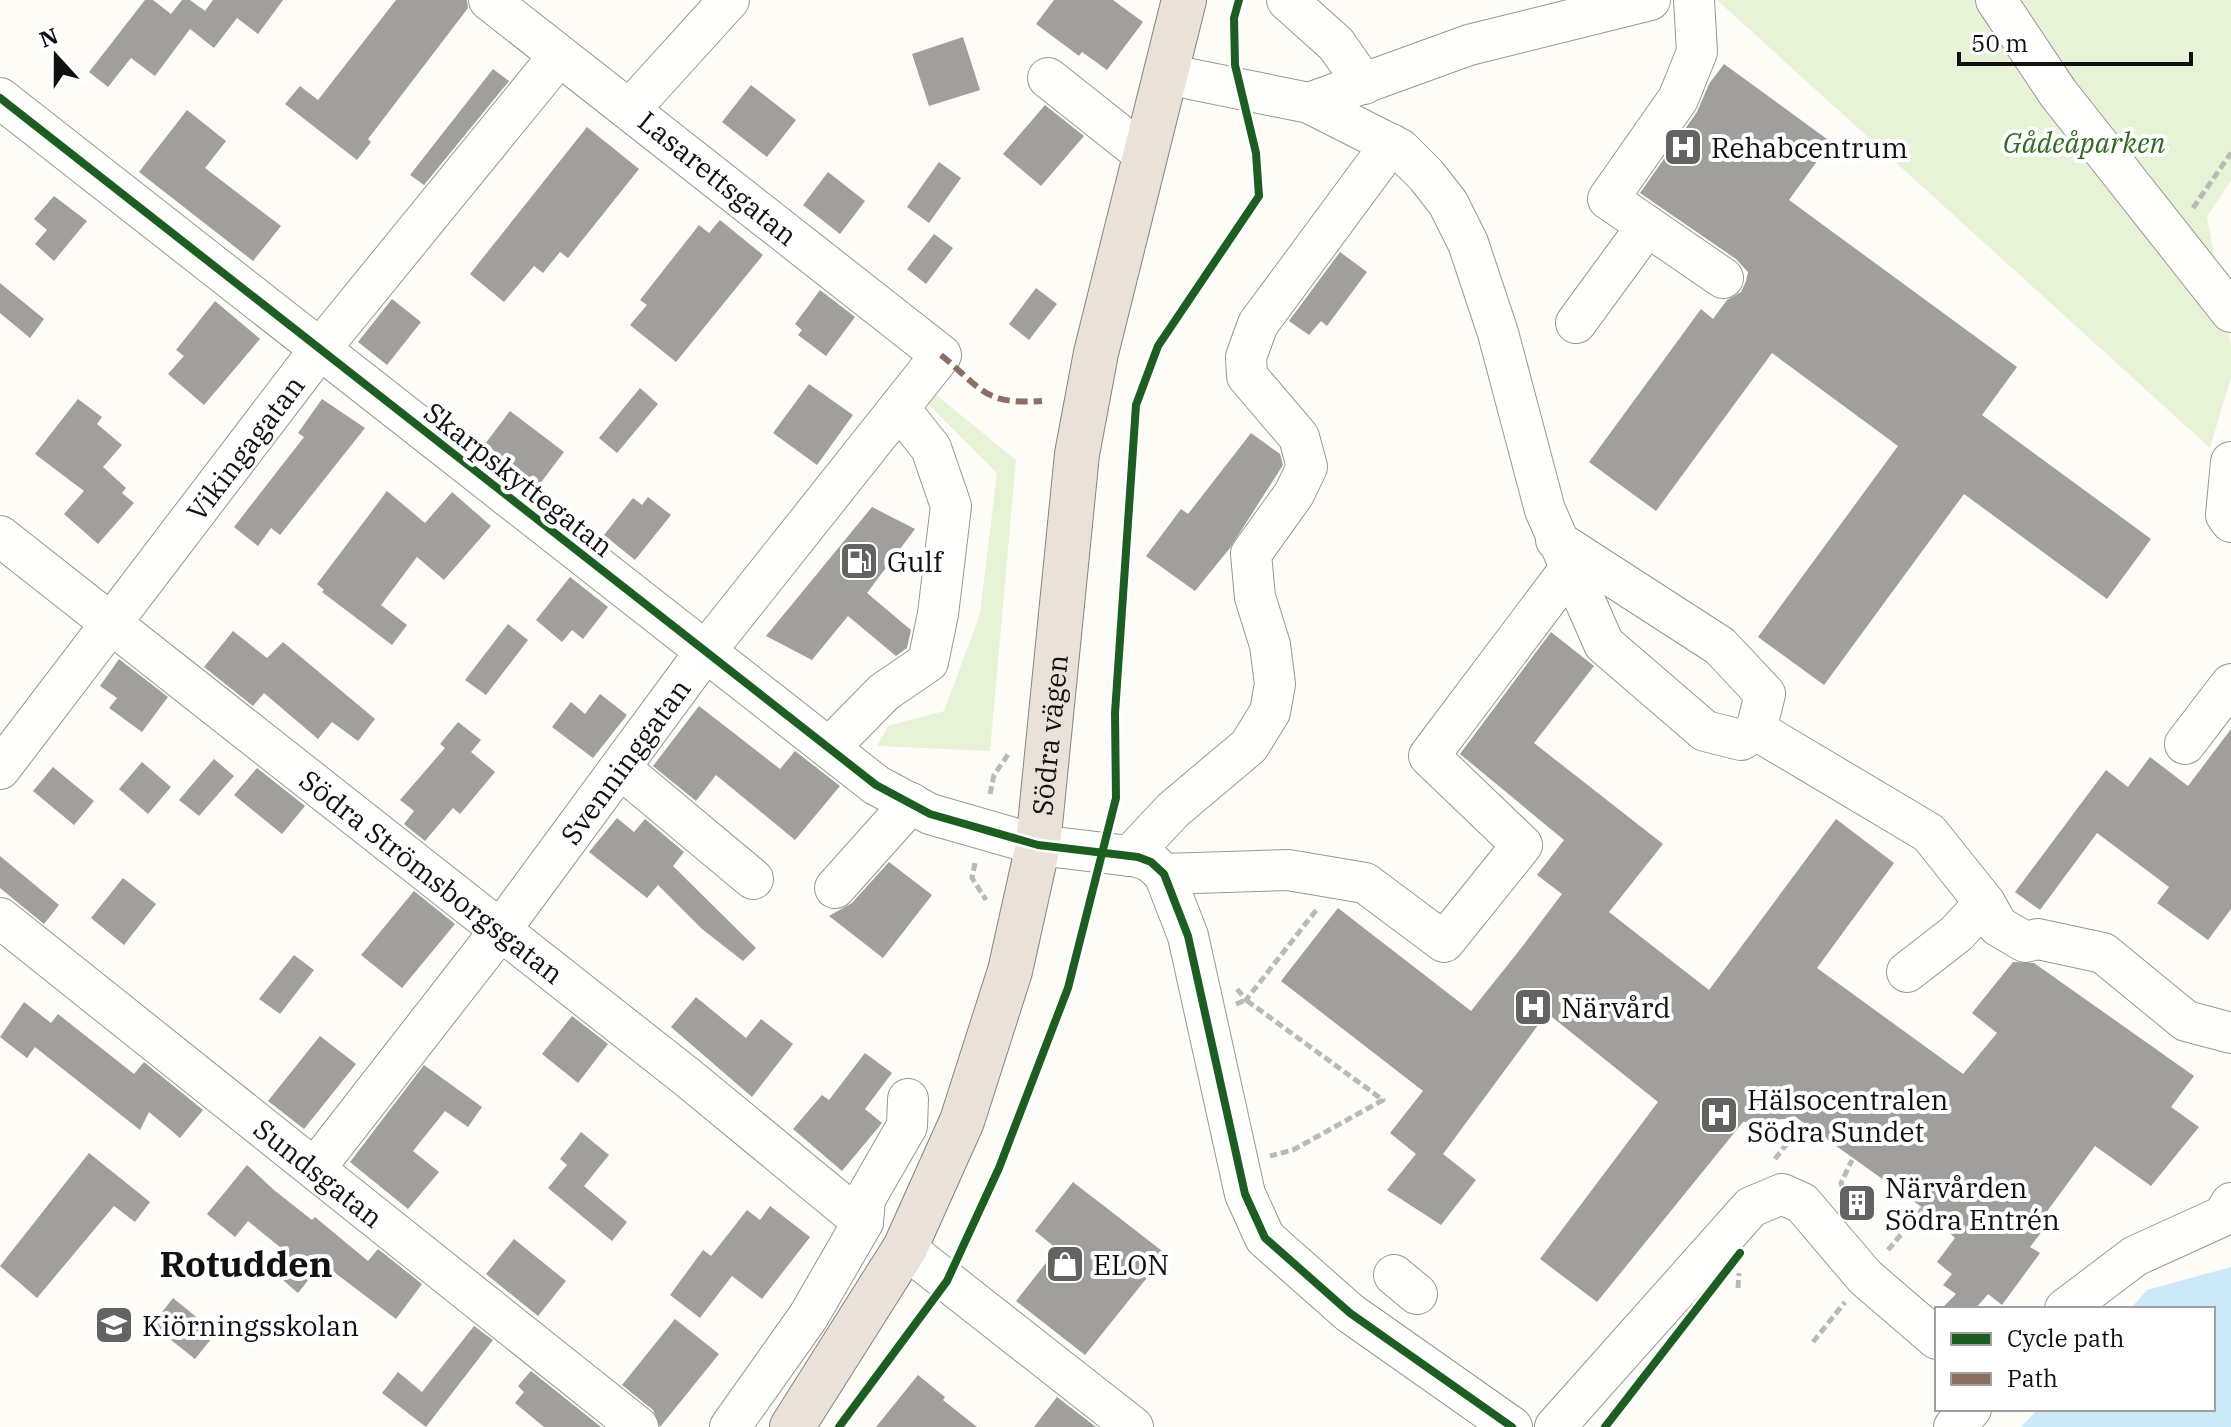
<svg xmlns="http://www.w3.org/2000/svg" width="2231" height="1427" viewBox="0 0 2231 1427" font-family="'IBM Plex Serif',serif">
<rect width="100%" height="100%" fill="#fdfcf7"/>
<path fill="#e7f3d7" d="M 1717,0 L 2231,0 L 2231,180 L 2207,217 L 2231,347 L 2231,377 L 2210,448 Z
M 935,394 L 1016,460 L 990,751 L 877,746 L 888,726 L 944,711 L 980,614 L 997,473 L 928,404 Z"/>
<path fill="#cde8f7" d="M 2231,1267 L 2231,1427 L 2021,1427 L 2038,1409 L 2213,1409 L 2213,1309 L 2130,1309 L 2147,1290 Z"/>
<path fill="#a19f9c" d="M 145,0 L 153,0 L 171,14 L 182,0 L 190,0 L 205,11 L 213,0 L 283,0 L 258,34 L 237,18 L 214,48 L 190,29 L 155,76 L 131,58 L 108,87 L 89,72 Z
M 396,0 L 467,0 L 468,8 L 368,139 L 371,142 L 357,160 L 285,104 L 300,86 L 318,100 Z
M 1054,0 L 1113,0 L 1143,22 L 1107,70 L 1082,52 L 1079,56 L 1036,24 Z
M 963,37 L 980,90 L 929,106 L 912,54 Z
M 1724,64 L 1831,142 L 1789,200 L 2017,367 L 1982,415 L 2151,539 L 2107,599 L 1964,494 L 1824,685 L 1758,637 L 1898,446 L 1772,353 L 1656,511 L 1589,462 L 1701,309 L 1713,319 L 1727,300 L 1741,292 L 1746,281 L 1748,272 L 1736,259 L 1640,193 L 1697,112 L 1709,84 Z
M 493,69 L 509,81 L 424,185 L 410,175 Z
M 751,85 L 796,120 L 767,157 L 722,122 Z
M 1045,105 L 1084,136 L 1041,186 L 1003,154 Z
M 187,110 L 226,141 L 205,168 L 281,226 L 253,261 L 139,172 Z
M 587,127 L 639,169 L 568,258 L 560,252 L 543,273 L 534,266 L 504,302 L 470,274 Z
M 939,162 L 961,178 L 929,223 L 907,207 Z
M 828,172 L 865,201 L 840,234 L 803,205 Z
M 54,196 L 87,221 L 54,261 L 35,244 L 47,230 L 34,219 Z
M 720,220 L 763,255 L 676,362 L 630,325 L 647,305 L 640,300 L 699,225 L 709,233 Z
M 934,234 L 953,248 L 926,284 L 907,269 Z
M 1340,252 L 1367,272 L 1327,326 L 1321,321 L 1309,335 L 1289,321 Z
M 0,283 L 44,319 L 30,338 L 0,313 Z
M 1036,288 L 1057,304 L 1029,340 L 1009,324 Z
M 820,290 L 855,317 L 826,356 L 798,335 L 802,330 L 795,324 Z
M 392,299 L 421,322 L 387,365 L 358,342 Z
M 215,301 L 260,339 L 204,405 L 168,374 L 184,356 L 176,350 Z
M 809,384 L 853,415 L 817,465 L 773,433 Z
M 640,388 L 658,404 L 617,453 L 599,438 Z
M 78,399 L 102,417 L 97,424 L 122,445 L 103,467 L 126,488 L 122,493 L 134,503 L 98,544 L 64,514 L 84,491 L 35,454 Z
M 322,399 L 365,428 L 280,535 L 271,528 L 258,546 L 234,527 L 304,437 L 298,433 Z
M 510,411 L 564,452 L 539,485 L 485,444 Z
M 1251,433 L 1280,454 L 1283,465 L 1230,548 L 1195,591 L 1146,556 L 1181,509 L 1188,514 Z
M 387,491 L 425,523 L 452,492 L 491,526 L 444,580 L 417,557 L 381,605 L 407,625 L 392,645 L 322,592 L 324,590 L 317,584 Z
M 648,497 L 671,515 L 635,560 L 604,535 L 633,498 L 642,505 Z
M 872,507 L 915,529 L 867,593 L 911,630 L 907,648 L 896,656 L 848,616 L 812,660 L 766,636 Z
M 570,577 L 608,607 L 583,639 L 572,630 L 562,642 L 536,620 Z
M 508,624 L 528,640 L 486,695 L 465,680 Z
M 233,631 L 267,658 L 283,642 L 375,719 L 358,741 L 332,722 L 318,739 L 264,693 L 253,706 L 204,667 Z
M 1551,632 L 1594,666 L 1534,743 L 1663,844 L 1609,912 L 1709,990 L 1836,819 L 1894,863 L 1817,968 L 1963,1074 L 1997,1033 L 1972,1013 L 2013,962 L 2034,963 L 2194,1076 L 2171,1107 L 2199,1127 L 2151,1186 L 2095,1146 L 2037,1225 L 2043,1230 L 2030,1247 L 2040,1253 L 2002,1305 L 1988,1294 L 1975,1309 L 1941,1309 L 1956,1294 L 1943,1285 L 1952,1274 L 1937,1262 L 1955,1238 L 1923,1208 L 1797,1118 L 1743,1122 L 1597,1302 L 1540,1259 L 1658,1102 L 1547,1013 L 1443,1154 L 1476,1180 L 1441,1225 L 1387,1190 L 1416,1154 L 1390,1133 L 1423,1091 L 1281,981 L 1338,908 L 1471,1011 L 1522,947 L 1562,894 L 1537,875 L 1564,840 L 1460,754 Z
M 119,659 L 168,697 L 142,732 L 109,708 L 117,698 L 100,686 Z
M 600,694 L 627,715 L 593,758 L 552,727 L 571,702 L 585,714 Z
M 699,706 L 780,769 L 795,751 L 840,786 L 795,840 L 716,775 L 696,801 L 653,766 Z
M 458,722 L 481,740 L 471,752 L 495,772 L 460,814 L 453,808 L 425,841 L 404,824 L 414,811 L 400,800 L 445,748 L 440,744 Z
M 2231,729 L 2231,909 L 2208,940 L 2157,903 L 2169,887 L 2097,833 L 2040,910 L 2015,892 L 2106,770 L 2128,787 L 2150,757 L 2188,786 Z
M 214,759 L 234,776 L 199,816 L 179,800 Z
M 142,762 L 171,787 L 148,814 L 119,789 Z
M 53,767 L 94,801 L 74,825 L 33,791 Z
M 257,768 L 305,806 L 282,834 L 234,795 Z
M 617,818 L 634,832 L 645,819 L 684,852 L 673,866 L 756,948 L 743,961 L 702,929 L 658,885 L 647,898 L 589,852 Z
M 0,856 L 59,905 L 44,924 L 0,888 Z
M 889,862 L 932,895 L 883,958 L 829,916 L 852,903 Z
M 123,878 L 156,904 L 124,945 L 91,918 Z
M 414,891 L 455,924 L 402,988 L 361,955 Z
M 294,955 L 314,970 L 280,1014 L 259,999 Z
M 696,997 L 746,1038 L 761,1019 L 793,1044 L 752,1097 L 671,1027 Z
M 24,1002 L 51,1023 L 58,1014 L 134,1074 L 144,1062 L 203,1110 L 180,1138 L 149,1112 L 140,1130 L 35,1047 L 27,1058 L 0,1037 Z
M 572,1016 L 608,1044 L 578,1083 L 542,1054 Z
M 320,1036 L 356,1064 L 304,1129 L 268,1101 Z
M 865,1053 L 892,1073 L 865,1109 L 882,1123 L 842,1171 L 793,1129 L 822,1095 L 829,1100 Z
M 424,1065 L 482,1107 L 468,1127 L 445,1111 L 413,1151 L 439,1172 L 408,1209 L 350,1162 Z
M 581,1132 L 609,1155 L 584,1186 L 627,1222 L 612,1241 L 548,1188 L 567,1165 L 560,1159 Z
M 89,1153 L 150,1202 L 135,1222 L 114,1206 L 37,1298 L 0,1266 Z
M 247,1165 L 274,1190 L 312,1220 L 315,1217 L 368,1261 L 378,1249 L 422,1284 L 396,1319 L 322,1263 L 298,1293 L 271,1270 L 286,1252 L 248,1221 L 235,1237 L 207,1214 Z
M 1073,1182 L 1166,1254 L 1085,1355 L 1016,1301 L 1057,1249 L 1035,1231 Z
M 770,1206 L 810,1237 L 762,1299 L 732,1276 L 700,1318 L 670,1295 L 703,1250 L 711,1256 L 747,1210 L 760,1220 Z
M 514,1239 L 566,1281 L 538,1316 L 486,1274 Z
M 173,1298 L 216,1333 L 195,1359 L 152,1325 Z
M 675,1319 L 719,1354 L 660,1427 L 653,1410 L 622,1385 Z
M 474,1326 L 493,1340 L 426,1427 L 382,1393 L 398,1372 L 422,1392 Z
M 531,1371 L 601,1427 L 544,1427 L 515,1403 L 524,1392 L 518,1386 Z
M 918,1375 L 945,1397 L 943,1400 L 977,1427 L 876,1427 Z
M 1057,1397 L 1096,1427 L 1034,1427 Z"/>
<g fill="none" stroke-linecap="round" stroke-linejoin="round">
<g stroke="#979795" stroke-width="42">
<g id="minor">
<path d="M 1287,0 L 1336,44 L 1364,84"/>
<path d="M 1694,0 L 1697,52 L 1678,99 L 1608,199 L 1723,278"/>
<path d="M 1996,0 L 2058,93 L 2231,312"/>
<path d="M 1166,74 L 1309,103 L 1400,149 L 1426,175 L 1448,203 L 1468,243 L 1498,333 L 1545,510 L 1604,644 L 1705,731 L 1741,740 L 1756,730 L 1765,694 L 1720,646 L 1556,540"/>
<path d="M 1048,78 L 1145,155"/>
<path d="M 0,98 L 876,785 L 930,814 L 1038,845 L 1138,857 L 1151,862 L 1164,874 L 1188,936 L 1245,1194 L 1265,1238 L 1350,1313 L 1512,1427"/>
<path d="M 1309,103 L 1469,45 L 1650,0"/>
<path d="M 631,108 L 729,0"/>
<path d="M 1576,323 L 1647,226"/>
<path d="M 2231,462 L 2226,515 L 2231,522"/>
<path id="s1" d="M 0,536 L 687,1077 L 863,1222"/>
<path d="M 1756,730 L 1929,833 L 1985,903 L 1998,926 L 2025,942 L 2038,939 L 2103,953 L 2186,1021 L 2231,1033"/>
<path d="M 2185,744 L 2231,684"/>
<path d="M 829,748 L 884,692 L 928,662 L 938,614 L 951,506 L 931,448 L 899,408"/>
<path d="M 620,768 L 753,879"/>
<path id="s2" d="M 0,769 L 320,349 L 558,57"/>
<path d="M 1130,856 L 1173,810 L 1249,746 L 1270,712 L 1275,684 L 1270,645 L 1255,597 L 1251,554 L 1294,494 L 1307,467 L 1299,437 L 1247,376 L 1246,357 L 1258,324 L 1391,144"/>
<path d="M 1164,874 L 1288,870 L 1365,883 L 1444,942 L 1522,845 L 1429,756 L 1569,570"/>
<path d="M 835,888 L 911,803"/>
<path id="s3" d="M 0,918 L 638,1427"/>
<path d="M 1907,972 L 1956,934 L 1985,903"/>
<path id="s4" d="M 316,1167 L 499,932 L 705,652 L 941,355 L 489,0"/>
<path d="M 905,1248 L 1133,1427"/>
<path d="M 1394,1275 L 1417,1294"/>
<path d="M 2065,1309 L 2135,1256 L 2223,1216 L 2231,1203"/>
<path d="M 730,1427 L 808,1317 L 863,1222 L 865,1199 L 907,1126 L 908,1099"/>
<path d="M 1555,1427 L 1751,1207 L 1782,1194 L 1802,1203 L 1865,1277 L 1937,1339"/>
<path d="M 1954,1427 L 1971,1409"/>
</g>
</g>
<g stroke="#858482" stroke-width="46">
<g id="highway">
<path id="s5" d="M 792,1427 L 905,1248 L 962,1121 L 1010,971 L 1038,845 L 1077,454 L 1096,353 L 1184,0"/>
</g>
</g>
<path stroke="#b9b9b8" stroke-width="5" stroke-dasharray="8 4" stroke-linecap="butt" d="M 2193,208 L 2231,153
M 990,794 L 994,775 L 1009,753
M 975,863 L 972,878 L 986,900
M 1237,989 L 1246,1000 L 1317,909
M 1236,1004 L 1246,1000 L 1383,1100 L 1293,1150 L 1270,1156
M 1775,1159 L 1803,1123
M 1847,1199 L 1841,1183 L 1852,1160
M 1888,1250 L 1923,1208
M 1738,1288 L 1739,1273
M 1813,1342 L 1845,1302"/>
<use href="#minor" stroke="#fffffe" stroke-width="40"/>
<use href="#highway" stroke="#eae1d8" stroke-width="44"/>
<path stroke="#8d6e63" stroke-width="6" stroke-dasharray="12 6" stroke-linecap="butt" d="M 941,355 C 982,389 984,405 1042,401"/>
<g stroke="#fff" stroke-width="13">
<path id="cycleway" d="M 0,98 L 876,785 L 930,814 L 1038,845 L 1138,857 L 1151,862 L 1164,874 L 1188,936 L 1245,1194 L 1265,1238 L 1350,1313 L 1512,1427
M 839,1427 L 947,1281 L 999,1168 L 1068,988 L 1116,798 L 1115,713 L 1136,405 L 1158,346 L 1259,196 L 1256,153 L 1235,65 L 1234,18 L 1239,0
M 1605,1427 L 1740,1253"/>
</g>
<use href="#cycleway" stroke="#1b5e20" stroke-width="8"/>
</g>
<defs>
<g id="hospital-square" transform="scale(2)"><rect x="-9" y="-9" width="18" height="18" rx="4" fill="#646362" stroke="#fff"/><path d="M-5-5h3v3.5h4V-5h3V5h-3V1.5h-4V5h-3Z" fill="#fff"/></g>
<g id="fuel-square" transform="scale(2)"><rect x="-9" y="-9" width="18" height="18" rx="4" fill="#646362" stroke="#fff"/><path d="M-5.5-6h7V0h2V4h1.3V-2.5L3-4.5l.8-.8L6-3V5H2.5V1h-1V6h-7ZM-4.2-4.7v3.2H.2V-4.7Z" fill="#fff"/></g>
<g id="building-square" transform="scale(2)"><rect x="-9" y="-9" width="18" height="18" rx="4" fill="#646362" stroke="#fff"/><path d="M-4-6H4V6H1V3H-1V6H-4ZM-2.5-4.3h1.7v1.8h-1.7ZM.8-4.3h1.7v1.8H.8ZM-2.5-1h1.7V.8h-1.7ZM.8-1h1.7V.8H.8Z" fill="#fff"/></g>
<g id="shop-square" transform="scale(2)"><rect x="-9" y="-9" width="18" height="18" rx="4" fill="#646362" stroke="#fff"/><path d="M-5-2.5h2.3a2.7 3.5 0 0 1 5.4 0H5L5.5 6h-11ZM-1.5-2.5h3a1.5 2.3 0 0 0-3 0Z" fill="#fff"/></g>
<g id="school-square" transform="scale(2)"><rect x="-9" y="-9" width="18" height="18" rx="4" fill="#646362" stroke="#fff"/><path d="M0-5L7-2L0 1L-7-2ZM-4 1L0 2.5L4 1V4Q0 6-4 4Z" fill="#fff"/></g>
</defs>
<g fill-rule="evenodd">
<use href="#hospital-square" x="1683" y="147"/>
<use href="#fuel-square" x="859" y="561"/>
<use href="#hospital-square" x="1533" y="1007"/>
<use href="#hospital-square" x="1719" y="1115"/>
<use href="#building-square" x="1857" y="1203"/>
<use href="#shop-square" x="1065" y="1264"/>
<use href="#school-square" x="114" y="1325"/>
</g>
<g text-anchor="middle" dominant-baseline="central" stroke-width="8" stroke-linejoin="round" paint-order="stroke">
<g font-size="28" font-style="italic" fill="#2f6b1f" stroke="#fff">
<text x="2084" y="142">Gådeåparken</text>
</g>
<g font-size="28" fill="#111" stroke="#fff" text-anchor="start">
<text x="1711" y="147">Rehabcentrum</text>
<text x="887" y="561">Gulf</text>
<text x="1561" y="1007">Närvård</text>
<text x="1747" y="1099">Hälsocentralen<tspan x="1747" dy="32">Södra Sundet</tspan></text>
<text x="1885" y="1187">Närvården<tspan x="1885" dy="32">Södra Entrén</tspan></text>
<text x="1093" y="1264">ELON</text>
<text x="142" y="1325">Kiörningsskolan</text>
</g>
<g font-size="28" fill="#111" stroke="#fff">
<text transform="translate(718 178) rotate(39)">Lasarettsgatan</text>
<text stroke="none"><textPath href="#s2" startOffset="404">Vikingagatan</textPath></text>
<text transform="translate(519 479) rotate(38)">Skarpskyttegatan</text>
<text stroke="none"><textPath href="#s5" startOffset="748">Södra vägen</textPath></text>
<text stroke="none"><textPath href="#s4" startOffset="510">Svenninggatan</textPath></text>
<text stroke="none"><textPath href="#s1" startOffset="550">Södra Strömsborgsgatan</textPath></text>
<text stroke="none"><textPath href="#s3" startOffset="408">Sundsgatan</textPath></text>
</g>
<g font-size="36" font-weight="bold" fill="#111" stroke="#fff">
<text x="246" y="1263">Rotudden</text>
</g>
</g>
<rect x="1935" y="1307" width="280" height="104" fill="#ffffff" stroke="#a0a0a0" stroke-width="2"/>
<rect x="1951" y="1333" width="40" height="12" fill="#1b5e20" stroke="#a0a0a0" stroke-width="2"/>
<text x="2007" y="1347" font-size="24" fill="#111111">Cycle path</text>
<rect x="1951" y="1373" width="40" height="12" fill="#8d6e63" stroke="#a0a0a0" stroke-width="2"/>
<text x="2007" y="1387" font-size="24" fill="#111111">Path</text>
<g transform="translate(56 56) rotate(339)" stroke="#ffffff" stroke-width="6" paint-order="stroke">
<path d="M0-6L14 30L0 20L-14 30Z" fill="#111111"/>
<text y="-12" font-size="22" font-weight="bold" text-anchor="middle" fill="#111111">N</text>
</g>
<path d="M1959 52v12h232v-12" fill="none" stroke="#111111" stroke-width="4"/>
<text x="1971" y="52" font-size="24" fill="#111111" stroke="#ffffff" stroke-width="6" paint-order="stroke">50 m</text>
</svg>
